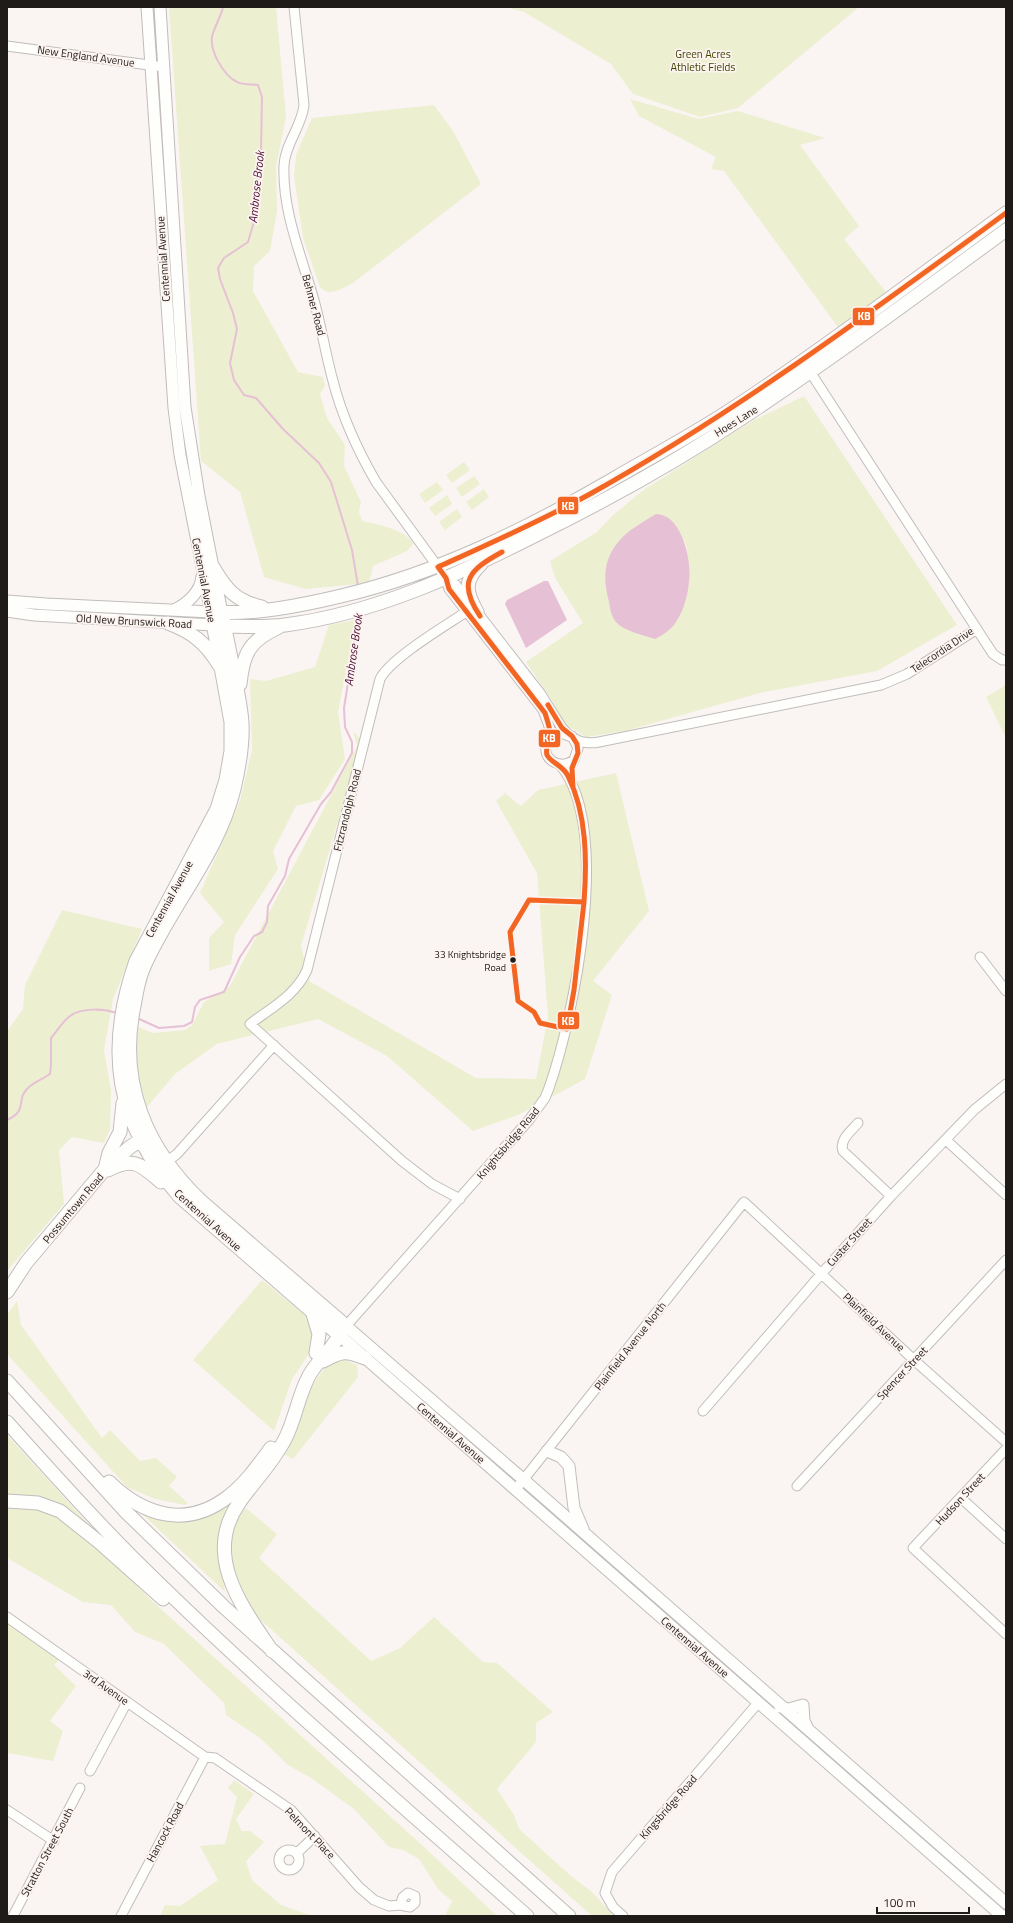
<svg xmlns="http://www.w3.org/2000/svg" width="1013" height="1923" viewBox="0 0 1013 1923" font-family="'Titillium Web',sans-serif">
<rect width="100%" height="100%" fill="#faf5f3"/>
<path fill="#edefd1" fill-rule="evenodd" d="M 169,7 L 276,7 L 286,117 L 276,166 L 277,211 L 270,251 L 254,266 L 253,291 L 298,372 L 323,377 L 325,386 L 320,394 L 327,418 L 345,445 L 344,466 L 361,502 L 359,512 L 362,521 C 380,525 402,529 414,543 L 407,551 L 373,566 L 369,583 L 305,589 L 264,577 L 240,492 L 201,461 Z
M 506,7 L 859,7 L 738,108 L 700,117 L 633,94 L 611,64 L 524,12 Z
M 630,99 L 699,119 L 738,111 L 825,138 L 800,145 L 859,226 L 844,239 L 889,296 L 840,330 L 724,171 L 711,169 L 716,157 L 639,116 Z
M 434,105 L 453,131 L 481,184 L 353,283 C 343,288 329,298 320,287 L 303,238 L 294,176 L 296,155 L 312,118 Z
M 804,396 L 957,625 L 877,671 L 760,693 L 625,731 L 586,737 L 563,723 L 553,702 L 526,662 L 583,623 L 555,578 L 550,561 L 597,532 L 612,516 L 642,491 L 754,420 ZM 677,528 C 680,534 684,539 686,545 C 688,550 687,558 688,564 C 691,593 683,625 655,639 L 634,632 L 617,623 Z
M 464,462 L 470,470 L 452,483 L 446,475 Z
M 474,476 L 480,484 L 462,497 L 456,488 Z
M 437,482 L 443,490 L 425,503 L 419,494 Z
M 484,489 L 489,497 L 472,510 L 466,502 Z
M 447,495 L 452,504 L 435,516 L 429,508 Z
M 457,509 L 462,517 L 445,530 L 439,522 Z
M 356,620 L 338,712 L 345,759 L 319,800 L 296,806 L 273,851 L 278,869 L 235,935 L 231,964 L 209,971 L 209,938 L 224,922 L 200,893 L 240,801 L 252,750 L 250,679 L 266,681 L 315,667 L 329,625 Z
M 1006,685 L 1006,738 L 986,697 Z
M 353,731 L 362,741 L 301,946 L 309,981 L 476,1078 L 536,1079 L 548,1017 L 537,873 L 496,801 L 505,793 L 521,806 L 538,790 L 616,773 L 649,911 L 593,981 L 612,995 L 585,1079 L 518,1115 L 473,1131 L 387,1056 L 318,1019 L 217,1044 L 175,1074 L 147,1107 C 135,1083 138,1052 136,1026 L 153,1033 L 185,1030 L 192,1025 L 204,1002 L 230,986 L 357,746 Z
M 62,910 L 142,929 L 113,999 L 104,1050 L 111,1090 L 110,1129 L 104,1143 L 72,1137 L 59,1150 L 64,1204 L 7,1271 L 7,1031 L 23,1009 L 25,985 Z
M 262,1280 L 301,1312 L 310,1320 L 314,1326 L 311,1351 L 292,1379 L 274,1431 L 193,1360 Z
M 17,1301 L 21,1325 L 102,1438 L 110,1430 L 140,1461 L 156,1458 L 177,1477 L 169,1486 L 188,1503 L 185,1505 L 155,1499 L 127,1487 L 7,1354 L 7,1315 Z
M 343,1359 L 357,1365 L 358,1377 L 293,1459 L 281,1453 C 294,1425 305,1393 324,1369 C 329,1364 336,1361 343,1359 Z
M 7,1435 L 102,1539 L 80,1523 L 7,1498 Z
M 237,1495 L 219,1553 L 225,1592 L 139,1511 L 154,1518 L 177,1521 Z
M 7,1505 L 51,1512 L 89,1538 L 152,1601 L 423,1846 L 497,1916 L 445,1916 L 452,1901 L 438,1889 L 419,1859 L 403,1850 L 389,1847 L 354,1809 L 311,1778 L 288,1765 L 260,1738 L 226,1715 L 224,1703 L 164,1644 L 135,1632 L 111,1605 L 83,1602 L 7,1558 Z
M 246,1508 L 277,1534 L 259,1558 L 371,1661 L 400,1648 L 434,1617 L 483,1662 L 497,1663 L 553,1712 L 536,1723 L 536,1742 L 497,1789 L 514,1815 L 519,1829 L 571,1876 L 592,1892 L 614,1916 L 592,1916 L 255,1615 C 228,1577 228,1561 235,1515 Z
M 7,1621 L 61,1658 L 54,1665 L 76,1686 L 50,1721 L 63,1731 L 53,1761 L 7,1753 Z
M 234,1780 L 254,1794 L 236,1819 L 242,1831 L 250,1831 L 264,1842 L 246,1861 L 252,1880 L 281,1905 L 312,1916 L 160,1916 L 165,1905 L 180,1906 L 218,1880 L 200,1846 L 225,1844 L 237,1797 L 228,1788 Z"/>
<path fill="#e6c0d4" d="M 656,514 C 682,514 692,561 689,581 C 688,595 684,610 676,622 C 671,630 663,635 655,639 C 643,635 624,631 616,622 C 611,616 610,608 609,602 C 603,579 603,560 619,541 C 628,530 643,522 656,514 Z
M 544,581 L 548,581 L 567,620 L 526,648 L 505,604 L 507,600 Z"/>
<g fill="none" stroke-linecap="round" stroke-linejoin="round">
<path stroke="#e6c0d4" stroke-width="2" d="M 223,7 C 221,17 214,27 212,37 C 210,51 223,75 237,82 C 242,85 252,84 258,85 L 262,97 L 261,149 L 258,165 L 259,184 L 253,225 L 248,242 L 224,258 L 218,268 L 220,279 L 233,313 L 237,329 L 230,363 L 234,380 L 244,395 L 256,398 L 283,429 L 319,463 L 331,482 L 352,550 L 358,586
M 137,1018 L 159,1028 L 184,1026 L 192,1022 L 195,1007 L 200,1000 L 224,992 L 240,957 L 254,936 L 262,932 L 267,922 L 268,906 L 285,876 L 289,859 L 321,804 L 331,792 L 352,753 L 352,742 L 345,727 L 344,708 L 359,614
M 7,1120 C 29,1110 15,1100 28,1088 C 34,1082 43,1079 50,1074 L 51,1065 L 51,1038 C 57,1031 63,1021 70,1016 C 82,1007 104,1009 117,1013"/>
<g stroke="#c1bdbb" stroke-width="11">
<path id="minor" d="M 294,7 L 304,105 C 302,126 285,144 284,165 C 282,213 303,259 315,304 C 322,330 326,356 333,381 C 342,416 358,451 376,482 L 446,578 L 456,585 L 540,693 L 562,728 L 568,734
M 7,46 L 164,67
M 807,367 L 993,654 L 1002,660 L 1006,660
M 446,578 L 449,589 L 543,710 L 550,729 L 549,740
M 572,736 L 578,748 L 574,760 C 558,772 538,756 549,740 C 560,726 571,739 583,742 C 588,743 594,743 599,742 L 881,685 L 907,674 L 977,629
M 980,957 L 1006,991
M 858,1123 C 851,1131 839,1140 843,1151 L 891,1196
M 946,1140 L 1006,1195
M 166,1162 L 177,1154 L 274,1045
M 460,1199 L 432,1184 L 402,1161 L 250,1024 C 271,1008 296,995 307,970 L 380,679 C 391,658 445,626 466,612
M 346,1326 L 529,1120 L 545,1098 L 549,1088 C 574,1017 613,827 560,765
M 703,1411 L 822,1273 L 891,1196 L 974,1110 L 1006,1084
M 1006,1449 L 913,1548 L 1006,1634
M 797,1486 L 1006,1260
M 516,1489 L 744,1202 L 914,1360 L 1006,1442
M 961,1498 L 1006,1539
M 7,1617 L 205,1757 L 215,1758 L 291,1810 L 359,1887 L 374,1900 L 389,1906 L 400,1905
M 90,1771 L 127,1702
M 7,1810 L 54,1841
M279 1860a10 10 0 1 1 20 0a10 10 0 1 1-20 0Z
M 297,1853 L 315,1836
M 408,1893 L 415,1896 L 415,1903 L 410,1907 L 400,1905 L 403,1897 Z
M 13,1916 L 80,1788
M 121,1916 L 205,1757
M 623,1916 L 613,1907 L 605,1893 L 612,1872 L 758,1703"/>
</g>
<g stroke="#c1bdbb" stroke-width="13">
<path id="major" d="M 160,7 L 185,407 L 199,496 L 222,613
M 7,601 L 46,604 L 211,612 L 180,455 L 174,408 L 147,7
M 174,610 C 187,604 201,592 202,576
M 7,611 L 34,615 L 213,625
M 346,1326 L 524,1480 L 1006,1903
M 338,1334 L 1002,1916
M 547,1451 L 561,1457 L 569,1466 L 574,1508 L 583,1529
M 780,1707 L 789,1709 L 803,1705 L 804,1721 L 808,1729"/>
</g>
<g stroke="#c1bdbb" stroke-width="15">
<path id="highway" d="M 213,567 C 226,589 235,601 262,607
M 477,612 C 466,592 463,581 481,564
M 222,613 C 226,635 231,657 235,679 C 238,693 241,708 242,723 C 243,745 239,768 234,789 C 218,855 169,908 143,969 C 138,981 136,994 134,1006 C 118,1083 146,1149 202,1202 L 346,1326 C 340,1333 337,1340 332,1346 C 324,1357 312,1367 307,1380 C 298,1398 295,1419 286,1437 C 274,1462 254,1481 239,1503 C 202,1556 243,1608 272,1651
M 168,623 C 192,632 206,643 219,665
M 217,626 C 239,626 263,628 285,625 C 376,613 457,575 538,534 C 609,499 679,460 745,416 C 834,357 920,293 1006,230
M 240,684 C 243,653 250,640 279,627
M 105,1169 L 109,1153 L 120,1132 L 123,1103
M 108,1170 C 134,1156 141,1165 161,1182
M 7,1292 L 26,1263 L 105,1169 L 130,1147 L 148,1135
M 313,1314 L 319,1334 L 316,1353
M 338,1334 L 179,1196 C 116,1122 104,1052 136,961 L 217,809 L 226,780 L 231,751 L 231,722 L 211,612 C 254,615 299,606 341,596 C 439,573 529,528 615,478 C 653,456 692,435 729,411 C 824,349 914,280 1006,213
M 323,1361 C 342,1351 345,1350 365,1358
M 7,1381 L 125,1511 L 224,1607 L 569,1916
M 7,1422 C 48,1468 88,1513 132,1557 C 258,1682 394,1798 527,1916
M 109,1482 C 144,1516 187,1529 229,1496 C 245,1484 259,1464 271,1448
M 7,1501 L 38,1503 L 60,1511 L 99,1542 L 163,1599"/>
</g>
<use href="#minor" stroke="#fefefd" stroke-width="9"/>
<use href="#major" stroke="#fefefd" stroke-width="11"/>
<use href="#highway" stroke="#fefefd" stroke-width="13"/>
<g stroke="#fdf4f0" stroke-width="8">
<path id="bus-1" d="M 480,616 C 457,582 469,570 502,552
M 548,705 L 562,728 L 572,736 L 577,744 L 578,753 L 572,768 L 573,788
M 529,900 L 584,902 L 574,990 L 567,1029 L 540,1023 L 534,1012 L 518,1001 L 510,932 Z
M 584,902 C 587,861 587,814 568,776 C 563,765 551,763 547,755 C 545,748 549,741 550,734 C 550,727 547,720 545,713 L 449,589 L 446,578 L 438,567 C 489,544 541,521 590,494 C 736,412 871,312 1006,213"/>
</g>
<use href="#bus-1" stroke="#f26522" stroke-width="5"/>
</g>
<circle fill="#1e1b19" stroke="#fdf4f0" stroke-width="1.5" cx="513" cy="960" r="3.5"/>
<g text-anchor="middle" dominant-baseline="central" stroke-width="3.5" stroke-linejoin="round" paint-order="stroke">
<g font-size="10" fill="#1e1b19" stroke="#fdf4f0" text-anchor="end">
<text x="506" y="954">33 Knightsbridge<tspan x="506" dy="13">Road</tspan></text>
</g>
<g font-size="11" fill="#3d4100" stroke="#fdf4f0">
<text x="703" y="54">Green Acres<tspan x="703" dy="13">Athletic Fields</tspan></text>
</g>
<g font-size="11" fill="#1e1b19" stroke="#fdf4f0">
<text transform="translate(86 56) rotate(8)">New England Avenue</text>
<text transform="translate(163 259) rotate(-94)">Centennial Avenue</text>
<text transform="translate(314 305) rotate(75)">Behmer Road</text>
<text transform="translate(736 421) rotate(-32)">Hoes Lane</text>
<text transform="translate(204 580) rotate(79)">Centennial Avenue</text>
<text transform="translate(134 621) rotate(3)">Old New Brunswick Road</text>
<text transform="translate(942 650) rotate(-34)">Telecordia Drive</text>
<text transform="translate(347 810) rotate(-76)">Fitzrandolph Road</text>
<text transform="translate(169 899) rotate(-61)">Centennial Avenue</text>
<text transform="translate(508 1143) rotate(-50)">Knightsbridge Road</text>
<text transform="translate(73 1208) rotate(-50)">Possumtown Road</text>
<text transform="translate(208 1220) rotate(42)">Centennial Avenue</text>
<text transform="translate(849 1242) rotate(-48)">Custer Street</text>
<text transform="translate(874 1322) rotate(43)">Plainfield Avenue</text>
<text transform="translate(630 1346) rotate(-52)">Plainfield Avenue North</text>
<text transform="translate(902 1373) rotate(-47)">Spencer Street</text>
<text transform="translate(451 1433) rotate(41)">Centennial Avenue</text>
<text transform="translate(960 1499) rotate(-47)">Hudson Street</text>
<text transform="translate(695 1647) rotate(41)">Centennial Avenue</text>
<text transform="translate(106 1687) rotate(35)">3rd Avenue</text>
<text transform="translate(668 1807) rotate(-49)">Kingsbridge Road</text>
<text transform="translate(165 1832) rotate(-62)">Hancock Road</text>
<text transform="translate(310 1833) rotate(46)">Pelmont Place</text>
<text transform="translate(47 1852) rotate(-62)">Stratton Street South</text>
</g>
<g font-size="12" font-style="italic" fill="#4c1038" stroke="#fdf4f0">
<text transform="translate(256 187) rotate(-84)">Ambrose Brook</text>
<text transform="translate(353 650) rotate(-82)">Ambrose Brook</text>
</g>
</g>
<g stroke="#fdf4f0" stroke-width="1.5">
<rect x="852" y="307" width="23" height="19" rx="4" fill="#f26522"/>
<rect x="557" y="496" width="22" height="19" rx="4" fill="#f26522"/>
<rect x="538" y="729" width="23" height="19" rx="4" fill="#f26522"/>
<rect x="557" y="1011" width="23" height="19" rx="4" fill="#f26522"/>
</g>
<g font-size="11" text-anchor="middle" font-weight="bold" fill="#fff">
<text x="864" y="320">KB</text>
<text x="568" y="510">KB</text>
<text x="549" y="742">KB</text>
<text x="568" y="1025">KB</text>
</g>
<rect width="1013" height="1923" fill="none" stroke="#1e1b19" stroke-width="16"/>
<path d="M877 1907v6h92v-6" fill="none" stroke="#1e1b19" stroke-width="2"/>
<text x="883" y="1907" font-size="12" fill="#1e1b19" stroke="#fdf4f0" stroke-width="3" paint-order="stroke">100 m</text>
</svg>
